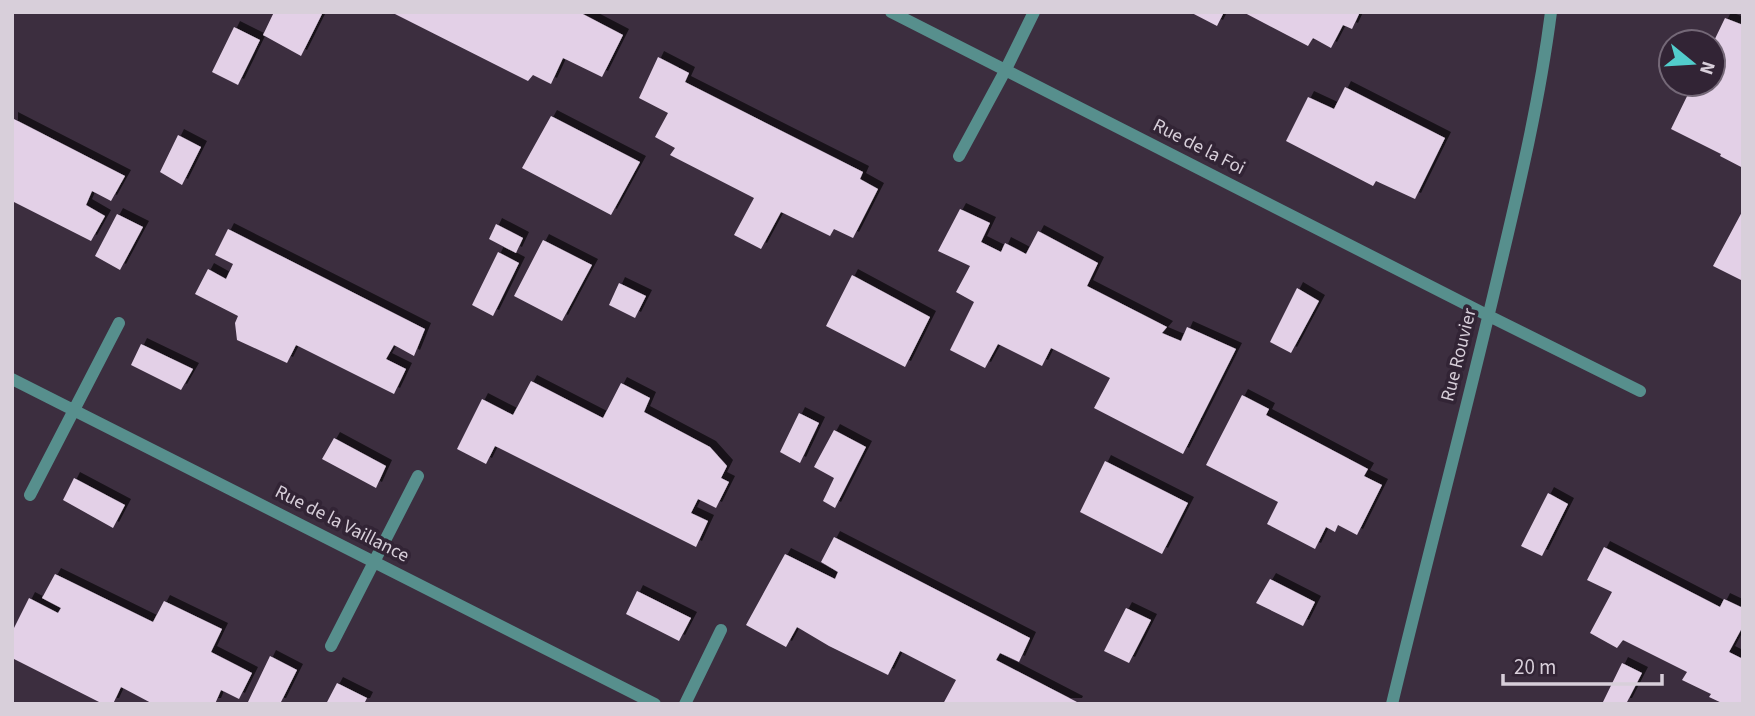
<svg xmlns="http://www.w3.org/2000/svg" width="1755" height="716" viewBox="0 0 1755 716" font-family="'Source Sans 3',sans-serif">
<defs>
<filter id="shadow"><feDropShadow dx="6" dy="-6" stdDeviation="0" flood-color="#0009"/></filter>
</defs>
<rect width="100%" height="100%" fill="#3c2e3f"/>
<path fill="#e3d0e7" filter="url(#shadow)" d="M 274,12 L 323,12 L 301,56 L 263,35 Z
M 391,12 L 579,12 L 623,35 L 602,77 L 563,58 L 551,84 L 533,75 L 528,81 Z
M 1190,12 L 1224,12 L 1217,26 Z
M 1243,12 L 1360,12 L 1352,29 L 1343,25 L 1331,48 L 1313,38 L 1308,46 Z
M 1725,18 L 1743,25 L 1743,168 L 1720,156 L 1721,154 L 1671,129 L 1693,84 L 1713,84 L 1713,43 Z
M 234,27 L 260,40 L 238,85 L 212,72 Z
M 658,57 L 689,73 L 685,82 L 863,172 L 860,179 L 878,189 L 853,238 L 834,229 L 830,236 L 781,212 L 761,249 L 734,235 L 754,198 L 670,155 L 675,148 L 655,137 L 668,113 L 639,98 Z
M 1345,87 L 1445,138 L 1415,199 L 1376,181 L 1373,186 L 1286,141 L 1308,97 L 1334,109 Z
M 551,116 L 640,162 L 611,215 L 522,168 Z
M 12,118 L 125,176 L 111,201 L 92,191 L 86,205 L 105,216 L 91,241 L 12,201 Z
M 178,135 L 201,147 L 182,185 L 160,172 Z
M 960,209 L 990,223 L 981,242 L 1001,252 L 1005,243 L 1026,254 L 1038,231 L 1098,263 L 1087,286 L 1167,327 L 1162,333 L 1181,341 L 1187,327 L 1236,349 L 1183,454 L 1094,408 L 1110,378 L 1051,348 L 1042,366 L 998,344 L 985,368 L 950,350 L 974,302 L 956,292 L 970,266 L 938,251 Z
M 1743,210 L 1743,281 L 1713,266 Z
M 117,214 L 143,227 L 120,270 L 95,256 Z
M 496,224 L 523,238 L 516,253 L 489,239 Z
M 228,229 L 425,329 L 414,356 L 394,345 L 386,359 L 406,369 L 394,394 L 296,345 L 287,363 L 237,340 L 235,323 L 238,316 L 195,294 L 208,269 L 226,279 L 233,264 L 215,255 Z
M 543,240 L 592,265 L 562,321 L 514,296 Z
M 498,252 L 519,263 L 493,316 L 472,305 Z
M 852,275 L 930,317 L 905,367 L 826,326 Z
M 619,283 L 646,296 L 635,318 L 609,305 Z
M 1297,288 L 1319,301 L 1291,353 L 1270,342 Z
M 141,344 L 193,369 L 181,390 L 131,365 Z
M 531,381 L 603,418 L 621,383 L 650,398 L 644,412 L 710,447 L 727,466 L 721,478 L 729,482 L 716,508 L 698,499 L 691,513 L 708,521 L 696,547 L 495,446 L 486,464 L 457,449 L 482,399 L 513,415 Z
M 1242,395 L 1269,409 L 1266,415 L 1368,469 L 1364,476 L 1382,485 L 1357,535 L 1338,525 L 1335,532 L 1326,527 L 1315,549 L 1267,524 L 1278,502 L 1206,465 Z
M 799,413 L 819,423 L 800,463 L 780,452 Z
M 834,430 L 866,447 L 835,508 L 823,501 L 834,478 L 814,467 Z
M 334,438 L 386,466 L 376,488 L 322,459 Z
M 1105,461 L 1188,503 L 1162,554 L 1080,512 Z
M 74,478 L 125,505 L 113,528 L 63,500 Z
M 1548,493 L 1568,504 L 1542,556 L 1521,546 Z
M 834,537 L 1030,638 L 1019,662 L 1000,653 L 996,660 L 1077,702 L 1076,704 L 943,704 L 956,680 L 900,651 L 888,675 L 829,646 L 797,627 L 786,647 L 746,625 L 785,554 L 835,579 L 838,572 L 821,562 Z
M 1604,547 L 1720,607 L 1724,599 L 1743,608 L 1743,626 L 1729,652 L 1743,659 L 1743,704 L 1724,704 L 1709,697 L 1711,694 L 1682,680 L 1687,672 L 1623,640 L 1617,648 L 1590,633 L 1612,592 L 1587,580 Z
M 55,574 L 153,622 L 164,601 L 222,629 L 211,652 L 252,673 L 239,699 L 221,690 L 215,704 L 153,704 L 121,687 L 113,704 L 103,704 L 12,658 L 12,632 L 29,598 L 58,613 L 61,608 L 42,598 Z
M 1270,579 L 1315,602 L 1303,626 L 1256,603 Z
M 637,591 L 691,618 L 679,641 L 626,614 Z
M 1126,608 L 1151,620 L 1129,663 L 1104,651 Z
M 270,656 L 297,670 L 280,704 L 247,704 Z
M 1622,663 L 1642,673 L 1626,704 L 1602,704 Z
M 337,683 L 367,698 L 364,704 L 326,704 Z"/>
<g fill="none" stroke-linecap="round" stroke-linejoin="round">
<path stroke="#578f8d" stroke-width="12" d="M 891,12 L 1489,316 L 1640,391
M 959,156 L 1005,71 L 1034,12
M 12,379 L 655,704
M 30,495 L 119,323
M 331,646 L 418,476
M 685,704 L 721,630
M 1392,704 C 1427,558 1466,413 1500,267 C 1520,183 1540,98 1551,12"/>
</g>
<g text-anchor="middle" dominant-baseline="central" stroke-width="7" stroke-linejoin="round" paint-order="stroke">
<g font-size="19" fill="#d8cfda" stroke="#322435">
<text transform="translate(1199 147) rotate(27)">Rue de la Foi</text>
<text transform="translate(1459 355) rotate(-76)">Rue Rouvier</text>
<text transform="translate(342 524) rotate(27)">Rue de la Vaillance</text>
</g>
</g>
<rect width="1755" height="716" fill="none" stroke="#d8cfda" stroke-width="28"/>
<g transform="translate(1692 63) rotate(108)"><circle r="33" fill="#322435" stroke="#746877" stroke-width="2"/>
<path d="M0-5L12 26L0 18L-12 26Z" fill="#52cdcc"/>
<text y="-10" font-size="19" font-weight="bold" text-anchor="middle" fill="#d8cfda">N</text>
</g>
<path d="M1503 674v10h159v-10" fill="none" stroke="#d8cfda" stroke-width="3.5"/>
<text x="1514" y="674" font-size="21" fill="#d8cfda" stroke="#322435" stroke-width="5" paint-order="stroke">20 m</text>
</svg>
